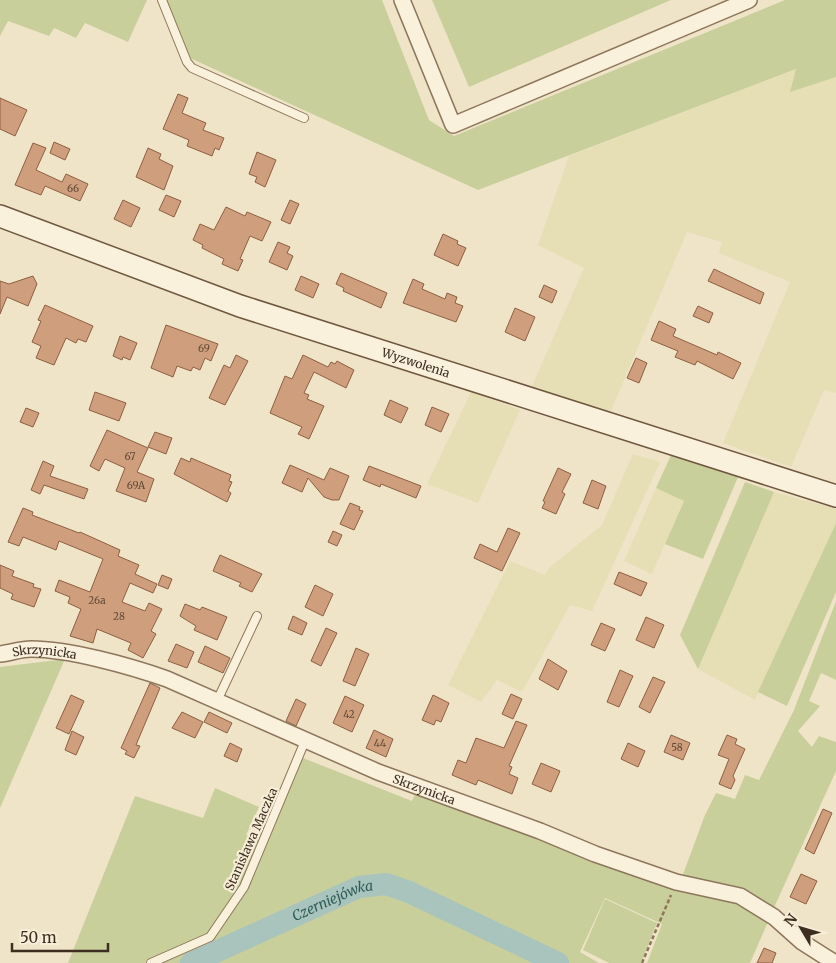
<svg xmlns="http://www.w3.org/2000/svg" width="836" height="963" viewBox="0 0 836 963" font-family="Merriweather,serif">
<rect width="100%" height="100%" fill="#f0e4c8"/>
<path fill="#e6deb5" d="M 797,69 L 791,91 L 836,77 L 836,393 L 824,390 L 791,467 L 723,443 L 790,282 L 719,253 L 722,242 L 687,232 L 610,413 L 532,386 L 584,268 L 538,245 L 569,156 Z
M 471,392 L 520,410 L 478,503 L 427,484 Z
M 633,454 L 660,462 L 592,611 L 570,605 L 522,692 L 497,680 L 481,702 L 448,685 L 510,561 L 545,575 L 550,567 L 602,525 Z
M 656,488 L 684,500 L 652,574 L 624,561 Z
M 774,492 L 836,509 L 836,523 L 755,700 L 698,669 Z"/>
<path fill="#c9cf9b" d="M 0,0 L 147,0 L 128,42 L 85,23 L 76,38 L 54,28 L 49,36 L 8,21 L 0,36 Z
M 167,0 L 382,0 L 429,120 L 454,136 L 785,0 L 836,0 L 836,77 L 790,92 L 796,69 L 478,190 L 190,58 Z
M 432,0 L 671,0 L 469,87 Z
M 671,455 L 738,477 L 703,559 L 665,544 L 684,501 L 656,488 Z
M 745,482 L 774,492 L 698,669 L 680,635 Z
M 836,523 L 836,592 L 787,706 L 758,692 Z
M 836,601 L 836,680 L 821,673 L 809,701 L 820,706 L 798,731 L 812,747 L 819,736 L 836,742 L 836,771 L 772,912 L 682,877 L 705,815 L 716,793 L 735,799 L 745,775 L 759,780 L 794,710 Z
M 65,659 L 0,808 L 0,667 Z
M 303,758 L 412,801 L 416,792 L 725,897 L 768,922 L 750,963 L 647,963 L 662,924 L 605,898 L 580,952 L 599,963 L 68,963 L 135,796 L 203,818 L 215,788 L 259,807 L 246,835 L 266,841 Z
M 605,899 L 657,923 L 641,963 L 609,963 L 583,950 Z"/>
<g fill="none" stroke-linecap="round" stroke-linejoin="round">
<path stroke="#a9c4bc" stroke-width="22" id="s1" d="M 191,963 L 359,887 L 386,884 L 409,892 L 558,963"/>
</g>
<path fill="#cf9f7d" stroke="#8d5f41" d="M 178,94 L 188,98 L 182,113 L 206,123 L 203,130 L 224,138 L 219,150 L 215,148 L 212,156 L 187,146 L 189,140 L 163,129 Z
M 0,98 L 27,110 L 15,136 L 0,129 Z
M 54,142 L 70,149 L 65,160 L 50,153 Z
M 33,143 L 46,148 L 36,170 L 62,182 L 66,174 L 88,184 L 80,201 L 45,186 L 41,195 L 15,185 Z
M 148,148 L 161,154 L 159,159 L 173,166 L 164,190 L 136,177 Z
M 257,152 L 276,160 L 265,187 L 255,182 L 257,177 L 249,174 Z
M 166,195 L 181,201 L 174,217 L 159,210 Z
M 123,200 L 140,208 L 131,227 L 114,219 Z
M 290,200 L 299,204 L 290,224 L 281,220 Z
M 226,207 L 245,216 L 247,212 L 271,222 L 262,241 L 250,236 L 240,259 L 243,260 L 238,271 L 222,264 L 224,259 L 202,248 L 203,245 L 193,240 L 200,224 L 214,230 Z
M 443,234 L 458,241 L 457,244 L 466,248 L 458,266 L 434,255 Z
M 278,242 L 290,247 L 287,253 L 293,256 L 287,270 L 269,262 Z
M 714,269 L 764,293 L 760,304 L 708,281 Z
M 341,273 L 387,293 L 381,308 L 343,291 L 344,288 L 336,284 Z
M 33,276 L 37,284 L 28,306 L 7,297 L 0,314 L 0,281 L 9,284 Z
M 301,276 L 319,284 L 313,298 L 295,290 Z
M 413,279 L 424,284 L 422,289 L 445,299 L 447,293 L 457,297 L 455,303 L 463,306 L 456,322 L 403,303 Z
M 544,285 L 557,291 L 552,303 L 539,297 Z
M 45,305 L 93,326 L 86,342 L 78,339 L 76,343 L 66,338 L 54,365 L 36,358 L 41,346 L 32,342 L 41,321 L 38,320 Z
M 698,306 L 713,313 L 709,323 L 693,316 Z
M 515,308 L 535,317 L 525,341 L 505,332 Z
M 659,321 L 676,329 L 673,336 L 717,355 L 718,352 L 741,363 L 733,379 L 697,361 L 695,365 L 675,357 L 678,351 L 651,340 Z
M 166,325 L 218,344 L 211,361 L 205,358 L 200,370 L 193,367 L 191,371 L 177,366 L 173,377 L 151,368 Z
M 120,336 L 137,343 L 130,360 L 123,357 L 122,360 L 113,356 Z
M 236,355 L 248,361 L 225,405 L 209,398 L 224,365 L 230,368 Z
M 303,355 L 328,367 L 331,362 L 335,364 L 337,361 L 354,370 L 346,388 L 314,372 L 304,393 L 309,395 L 307,399 L 324,406 L 309,439 L 298,434 L 302,427 L 270,413 L 285,376 L 292,379 Z
M 636,358 L 647,363 L 639,383 L 627,378 Z
M 95,392 L 126,403 L 119,421 L 89,410 Z
M 390,400 L 408,408 L 401,423 L 384,415 Z
M 432,407 L 449,414 L 441,432 L 425,425 Z
M 26,408 L 39,413 L 33,427 L 20,422 Z
M 107,430 L 148,448 L 137,472 L 154,479 L 146,502 L 116,491 L 125,468 L 105,459 L 99,471 L 90,466 Z
M 155,432 L 172,438 L 166,454 L 148,447 Z
M 181,458 L 190,462 L 191,458 L 231,475 L 229,481 L 232,482 L 228,491 L 231,493 L 227,502 L 174,474 Z
M 43,461 L 54,466 L 50,476 L 88,489 L 84,499 L 44,485 L 40,494 L 31,490 Z
M 290,465 L 324,480 L 330,468 L 349,476 L 339,500 L 332,500 L 324,497 L 308,478 L 302,492 L 282,483 Z
M 369,466 L 421,486 L 416,498 L 381,484 L 380,487 L 363,480 Z
M 558,468 L 571,474 L 562,492 L 565,494 L 556,514 L 542,508 L 545,502 L 543,501 Z
M 592,480 L 606,486 L 598,509 L 583,503 Z
M 350,503 L 360,507 L 359,510 L 363,511 L 354,530 L 340,524 Z
M 23,508 L 33,512 L 32,515 L 79,533 L 80,532 L 120,550 L 118,556 L 139,565 L 135,574 L 157,584 L 153,593 L 130,583 L 122,602 L 145,611 L 149,603 L 162,609 L 151,631 L 156,634 L 143,658 L 128,650 L 131,643 L 97,629 L 93,643 L 70,636 L 81,609 L 68,603 L 70,597 L 55,591 L 59,580 L 90,592 L 103,559 L 59,541 L 56,550 L 23,537 L 19,546 L 8,542 Z
M 508,528 L 520,533 L 502,571 L 474,558 L 480,544 L 497,552 Z
M 333,531 L 342,535 L 337,546 L 328,542 Z
M 220,555 L 262,574 L 252,592 L 239,586 L 241,583 L 213,571 Z
M 0,565 L 14,571 L 12,576 L 34,584 L 33,587 L 41,589 L 34,607 L 11,599 L 13,594 L 0,588 Z
M 619,572 L 647,583 L 641,596 L 614,584 Z
M 162,575 L 172,579 L 168,589 L 158,585 Z
M 315,585 L 333,594 L 323,616 L 305,607 Z
M 185,604 L 200,610 L 202,607 L 227,617 L 217,640 L 194,630 L 196,626 L 180,616 Z
M 293,616 L 307,623 L 302,635 L 288,629 Z
M 646,617 L 664,625 L 654,648 L 636,640 Z
M 601,623 L 615,629 L 605,651 L 591,645 Z
M 326,628 L 337,633 L 321,666 L 311,661 Z
M 176,644 L 194,652 L 187,668 L 168,661 Z
M 205,646 L 230,658 L 223,673 L 198,662 Z
M 356,648 L 369,654 L 355,686 L 343,681 Z
M 548,659 L 567,671 L 558,690 L 539,679 Z
M 620,670 L 633,676 L 619,707 L 607,702 Z
M 653,677 L 665,682 L 650,713 L 639,707 Z
M 150,683 L 160,688 L 136,745 L 140,746 L 134,758 L 125,754 L 127,751 L 121,748 Z
M 511,694 L 522,699 L 513,719 L 502,714 Z
M 71,695 L 84,701 L 69,734 L 56,728 Z
M 433,695 L 449,703 L 441,722 L 436,720 L 434,725 L 422,720 Z
M 345,696 L 364,705 L 352,732 L 333,723 Z
M 296,699 L 306,704 L 296,726 L 286,721 Z
M 182,712 L 203,722 L 195,738 L 172,728 Z
M 209,712 L 232,723 L 227,733 L 204,722 Z
M 516,721 L 527,725 L 509,766 L 512,767 L 509,774 L 518,778 L 512,794 L 478,780 L 476,785 L 452,775 L 458,760 L 466,763 L 476,738 L 504,748 Z
M 374,730 L 393,739 L 386,757 L 366,748 Z
M 72,731 L 84,737 L 76,755 L 65,750 Z
M 671,735 L 690,743 L 683,760 L 664,752 Z
M 727,735 L 737,739 L 735,744 L 745,749 L 733,776 L 735,780 L 731,789 L 719,784 L 729,759 L 718,755 Z
M 230,743 L 242,749 L 237,762 L 224,756 Z
M 628,743 L 645,751 L 638,767 L 621,759 Z
M 541,763 L 560,771 L 551,792 L 532,784 Z
M 823,809 L 832,813 L 814,854 L 805,849 Z
M 801,874 L 817,881 L 806,904 L 790,897 Z
M 764,948 L 776,953 L 772,963 L 757,963 Z"/>
<g fill="none" stroke-linecap="round" stroke-linejoin="round">
<g stroke="#8d765c" stroke-width="10">
<path id="lane" d="M 162,0 L 187,62 L 192,68 L 304,118
M 217,701 L 257,616
M 151,963 L 210,937 L 244,887 L 305,741"/>
</g>
<g stroke="#8d765c" stroke-width="18">
<g id="street">
<path d="M 402,0 L 453,125 L 749,0"/>
<path id="s2" d="M 0,654 C 10,653 21,649 31,649 C 69,649 130,666 167,679 L 378,772 L 540,831 L 595,854 L 676,882 L 740,896 L 774,917 L 802,942 L 835,963"/>
</g>
</g>
<g stroke="#6f573f" stroke-width="24">
<g id="secondary">
<path id="s3" d="M 0,216 L 240,306 L 836,496"/>
</g>
</g>
<path stroke="#8d765c" stroke-width="2.5" stroke-dasharray="4 2.5" stroke-linecap="butt" d="M 642,963 L 671,895"/>
<use href="#lane" stroke="#faf1dc" stroke-width="8"/>
<use href="#street" stroke="#faf1dc" stroke-width="15"/>
<use href="#secondary" stroke="#faf1dc" stroke-width="21"/>
</g>
<g text-anchor="middle" dominant-baseline="central" stroke-width="4.5" stroke-linejoin="round" paint-order="stroke">
<g font-size="10" fill="#624a37">
<text x="73" y="188">66</text>
<text x="204" y="348">69</text>
<text x="130" y="456">67</text>
<text x="136" y="485">69A</text>
<text x="97" y="600">26a</text>
<text x="119" y="616">28</text>
<text x="349" y="714">42</text>
<text x="380" y="743">44</text>
<text x="677" y="747">58</text>
</g>
<g font-size="12" fill="#3d2e20" stroke="#f7eed8">
<text stroke="none"><textPath href="#s3" startOffset="441">Wyzwolenia</textPath></text>
<text stroke="none"><textPath href="#s2" startOffset="45">Skrzynicka</textPath></text>
<text stroke="none"><textPath href="#s2" startOffset="451">Skrzynicka</textPath></text>
<text transform="translate(251 839) rotate(-66)">Stanisława Maczka</text>
</g>
<g font-size="14" font-style="italic" fill="#2f5d5a" stroke="#f7eed8">
<text stroke="none"><textPath href="#s1" startOffset="155">Czerniejówka</textPath></text>
</g>
</g>
<g transform="translate(801 928) rotate(308)" stroke="#f7eed8" stroke-width="4" paint-order="stroke">
<path d="M0-4L9 19L0 12L-9 19Z" fill="#3d2e20"/>
<text y="-8" font-size="14" font-weight="bold" text-anchor="middle" fill="#3d2e20">N</text>
</g>
<path d="M12 943v8h96v-8" fill="none" stroke="#3d2e20" stroke-width="2.5"/>
<text x="20" y="943" font-size="15" fill="#3d2e20" stroke="#f7eed8" stroke-width="4" paint-order="stroke">50 m</text>
</svg>
